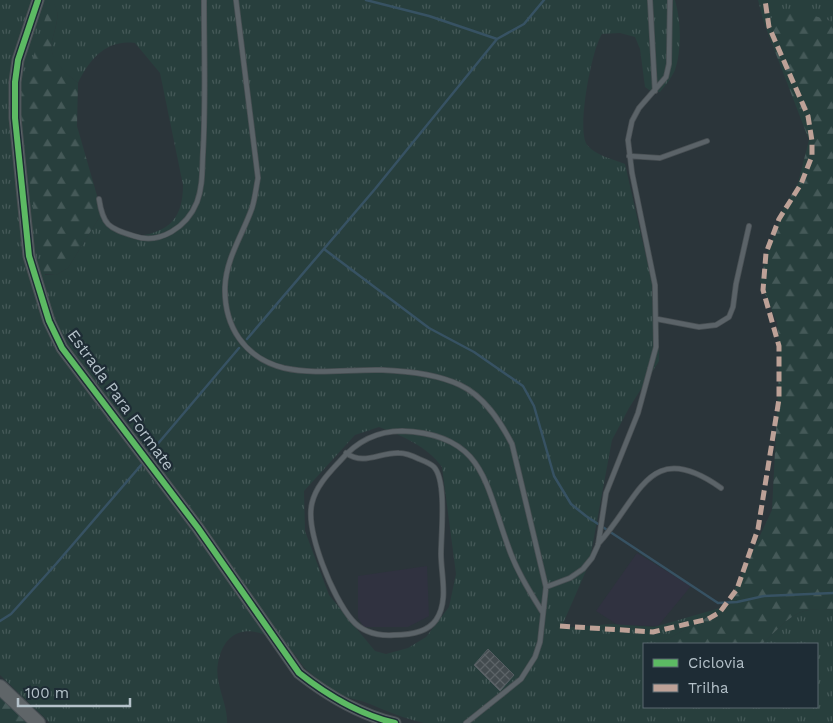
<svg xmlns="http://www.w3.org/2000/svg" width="833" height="723" viewBox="0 0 833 723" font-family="'Work Sans',sans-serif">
<defs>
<pattern id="grass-tufts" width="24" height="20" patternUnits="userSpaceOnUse" patternTransform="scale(1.25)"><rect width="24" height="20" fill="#283f3d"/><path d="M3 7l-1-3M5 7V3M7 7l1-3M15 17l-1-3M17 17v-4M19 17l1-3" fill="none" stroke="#455958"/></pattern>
<pattern id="forest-firs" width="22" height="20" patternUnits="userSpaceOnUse" patternTransform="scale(1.25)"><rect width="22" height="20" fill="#283f3d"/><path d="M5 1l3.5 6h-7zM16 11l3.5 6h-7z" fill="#455958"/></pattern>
<pattern id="building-cross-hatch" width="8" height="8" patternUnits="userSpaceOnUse" patternTransform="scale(1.25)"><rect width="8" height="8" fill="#434b4f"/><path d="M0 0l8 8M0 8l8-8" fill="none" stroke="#5c6367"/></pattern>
</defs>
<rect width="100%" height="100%" fill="#2b353a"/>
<path fill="#303240" d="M 637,553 L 691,586 L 658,626 L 618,625 L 596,611 Z
M 427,566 L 429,616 L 408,627 L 364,627 L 358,618 L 358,576 Z"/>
<path fill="url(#grass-tufts)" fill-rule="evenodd" d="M 0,0 L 675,0 C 681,21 682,49 675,70 C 672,77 665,86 660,92 L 652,92 L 645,87 L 640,49 L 635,37 L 620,33 L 602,34 C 592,48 575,134 588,146 C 597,156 613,159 625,164 L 658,309 L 659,361 L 629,408 L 612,440 L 589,564 L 561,628 L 611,624 L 654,627 L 727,606 L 659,644 L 644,644 L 644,707 L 817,707 L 817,644 L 762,644 C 788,621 794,605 833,610 L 833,723 L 424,723 C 403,718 389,712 370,704 C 361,700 350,699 341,695 C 329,688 317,679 307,670 C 301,665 298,657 292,652 C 266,628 227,617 218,663 C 214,684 228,703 227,723 L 50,723 L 0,675 ZM 50,3 L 54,4 C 65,20 45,41 54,58 C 60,68 69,76 78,83 C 89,60 106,39 135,43 L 160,73 L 183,185 C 183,217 170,232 138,236 C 131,237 122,236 116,231 C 111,226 106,218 102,213 L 68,268 L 56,275 L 45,275 L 47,16 ZM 379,427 C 402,436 427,446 442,467 L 456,574 L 449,607 L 426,637 L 408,648 L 386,654 L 375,651 L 329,595 L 305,531 L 304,491 L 355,435 Z
M 758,0 L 833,0 L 833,26 L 828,20 L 773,17 L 764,23 Z"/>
<path fill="url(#forest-firs)" d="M 50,3 L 54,3 C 65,20 45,41 54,57 C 60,68 69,76 78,83 L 77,126 L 102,213 L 68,268 L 56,275 L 44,274 L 18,106 Z
M 798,11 L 828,20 L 833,26 L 833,610 C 794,605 788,621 762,644 L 659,644 L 727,606 L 772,510 L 780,352 L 777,323 L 760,281 L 767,254 L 783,210 L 798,183 L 809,140 L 764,23 L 773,17 Z
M 0,696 L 27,723 L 0,723 Z"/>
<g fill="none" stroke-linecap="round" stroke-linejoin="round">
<path stroke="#375263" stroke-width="2.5" d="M 366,0 L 429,16 L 497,39
M 324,249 L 429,328 L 474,352 L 523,386 L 534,406 L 554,476 L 571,504 L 586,516 L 718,603 L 737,602 L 764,596 L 833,593
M 247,339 L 375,189 L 497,39 L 524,24 L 544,0
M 150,453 L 239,348
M 0,621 L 11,614 L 56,564 L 142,464"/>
</g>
<path fill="url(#building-cross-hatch)" stroke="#535c61" d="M 488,649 L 514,675 L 500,691 L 474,665 Z"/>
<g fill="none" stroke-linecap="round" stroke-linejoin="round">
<g stroke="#495054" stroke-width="6">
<path id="service" d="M 236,0 L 258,178 C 256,188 255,199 252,208 C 243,234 226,258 225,287 C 224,326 244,358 284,368 C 315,375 350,369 382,370 C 407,371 437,374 460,385 C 484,396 500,421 512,444 L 546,587 L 540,642 L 535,657 L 521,679 L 466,723
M 650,0 L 655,91
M 629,156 L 660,158 L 707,141
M 99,199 C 103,225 108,228 134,236 C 160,245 187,227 197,202 C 203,186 202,169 203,152 C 206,102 204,51 204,0
M 657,319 L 699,327 L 716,325 L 729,317 L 733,307 L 736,284 L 749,226
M 346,453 C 364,466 380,452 399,453 C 406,453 413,456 419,459 C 424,461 430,463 434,467 C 447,481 441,535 441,554 C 441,575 449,601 436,620 C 427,633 409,635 394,635 C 378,636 363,633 352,620 C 333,598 305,531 312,503 C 316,486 329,473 340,461 C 356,442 376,431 402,431 C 484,434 485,483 508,546 C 516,570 530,592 543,613
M 598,544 C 640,499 648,436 721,488
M 546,587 L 570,578 L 583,569 L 592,558 L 598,545 L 606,493 L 638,413 L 656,347 L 655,285 L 632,173 L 628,140 L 632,121 L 639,108 L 666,77 L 669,64 L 670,0"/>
</g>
<g stroke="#495054" stroke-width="13">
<path id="tertiary" d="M 38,0 L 18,60 L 15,82 L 15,118 L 29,256 L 49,321 L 62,348 L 198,528 L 299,673 C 327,695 361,715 395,723"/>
</g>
<g stroke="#485055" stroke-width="16">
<path id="trunk" d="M 0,687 L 38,723"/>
</g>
<use href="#service" stroke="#5b6368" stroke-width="4.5"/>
<use href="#tertiary" stroke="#5b6368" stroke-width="11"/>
<use href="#trunk" stroke="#5f6568" stroke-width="14"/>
<path stroke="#bda197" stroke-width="5" stroke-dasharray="10 5" stroke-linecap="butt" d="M 560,626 L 653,632 L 708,619 L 720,612 L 737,589 L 758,529 L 779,399 L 779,346 L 763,290 L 766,253 L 779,219 L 801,184 L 812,156 L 812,141 L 808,116 L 769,27 L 765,0"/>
<g stroke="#1e2c35" stroke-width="9">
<path id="cycleway" d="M 38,0 L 18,60 L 15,82 L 15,118 L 29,256 L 49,321 L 62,348 L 198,528 L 299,673 C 327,695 361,715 395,723"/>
</g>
<use href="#cycleway" stroke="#5cba63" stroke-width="6"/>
</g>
<g text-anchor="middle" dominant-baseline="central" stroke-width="4.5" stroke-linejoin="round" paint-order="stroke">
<g font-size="16" fill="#b5c2ca" stroke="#1e2c35">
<text transform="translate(121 400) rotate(54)">Estrada Para Formate</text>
</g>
</g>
<rect x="643" y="643" width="175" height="65" fill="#1e2c35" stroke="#5a6871"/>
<rect x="653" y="659" width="25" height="8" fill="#5cba63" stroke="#5a6871"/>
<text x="688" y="668" font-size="15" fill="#b5c2ca">Ciclovia</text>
<rect x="653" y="684" width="25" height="8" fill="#bda197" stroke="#5a6871"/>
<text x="688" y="693" font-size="15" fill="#b5c2ca">Trilha</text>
<path d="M18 698v8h112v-8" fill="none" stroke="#b5c2ca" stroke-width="2.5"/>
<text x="25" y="698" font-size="15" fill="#b5c2ca" stroke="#1e2c35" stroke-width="4" paint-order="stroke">100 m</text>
</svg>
